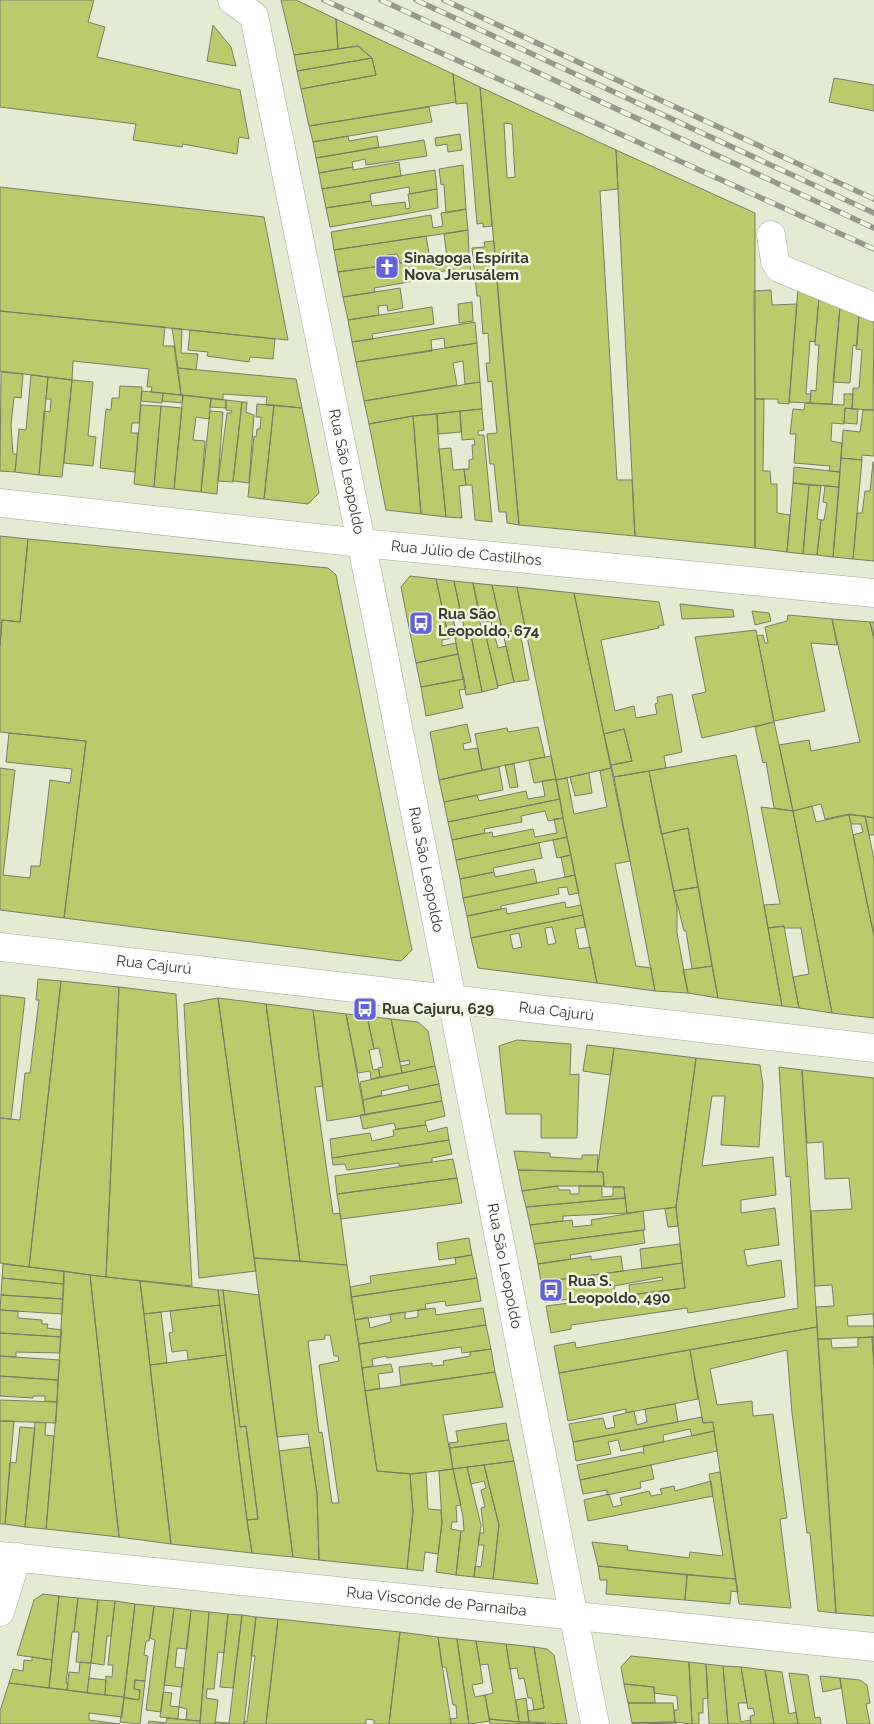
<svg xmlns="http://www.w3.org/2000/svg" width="874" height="1724" viewBox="0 0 874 1724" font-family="Raleway,sans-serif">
<rect width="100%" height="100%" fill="#e5ead3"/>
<path fill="#bbca6b" stroke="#797d68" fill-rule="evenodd" d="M 0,0 L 94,0 L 88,22 L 105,27 L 97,57 L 240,90 L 249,139 L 239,137 L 237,154 L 183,144 L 182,147 L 133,140 L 136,124 L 0,107 Z
M 281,0 L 296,0 L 336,19 L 338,49 L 294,55 Z
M 336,19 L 453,74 L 456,102 L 309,126 L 301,89 L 376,75 L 372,58 L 358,46 L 338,49 Z
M 213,25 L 231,47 L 236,66 L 207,61 Z
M 358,46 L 372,58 L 297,71 L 294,55 Z
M 372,58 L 376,75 L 301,89 L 297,71 Z
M 453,74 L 480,87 L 492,226 L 483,227 L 483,223 L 477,224 L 467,103 L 456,104 Z
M 834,78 L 874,85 L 874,111 L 829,102 Z
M 480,87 L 616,150 L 618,189 L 600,191 L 617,480 L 632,480 L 635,536 L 519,525 ZM 504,123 L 512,124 L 515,177 L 507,178 Z
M 429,107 L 432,122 L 313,142 L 309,126 Z
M 460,134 L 462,150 L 448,152 L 447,144 L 436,146 L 435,138 Z
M 348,136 L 349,141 L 377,136 L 379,147 L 316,158 L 313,142 Z
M 424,140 L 427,156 L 366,165 L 365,159 L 352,162 L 353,167 L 319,173 L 316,158 Z
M 616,150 L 755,213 L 755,548 L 635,536 Z
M 399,162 L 401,176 L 322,189 L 319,173 L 353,167 L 353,170 Z
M 463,165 L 466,209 L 446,213 L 444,184 L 441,185 L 439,169 Z
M 435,170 L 437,189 L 410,194 L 409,187 L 370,194 L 371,201 L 326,208 L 322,189 Z
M 0,187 L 264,217 L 288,340 L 0,311 Z
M 437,189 L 438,208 L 330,227 L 326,208 L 371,201 L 372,206 L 405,202 L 406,209 L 410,208 L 408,194 Z
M 466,209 L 468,230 L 334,250 L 331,232 L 431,215 L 433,228 L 443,226 L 441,213 Z
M 468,230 L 469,253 L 447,257 L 444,234 Z
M 426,236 L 430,259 L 400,263 L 397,254 L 387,255 L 388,265 L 338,272 L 334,250 Z
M 494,241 L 499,307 L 519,525 L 507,523 L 506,512 L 499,512 L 494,464 L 490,464 L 487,434 L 497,433 L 492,381 L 488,382 L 486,363 L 490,363 L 488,333 L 483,334 L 480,296 L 477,296 L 472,248 L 485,247 L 484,242 Z
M 469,253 L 471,276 L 456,279 L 454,269 L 419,276 L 420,280 L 374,288 L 375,292 L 343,297 L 338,272 Z
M 400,288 L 403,308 L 388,311 L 387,305 L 378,306 L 379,315 L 348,320 L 343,297 Z
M 798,288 L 819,298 L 815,342 L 810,341 L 806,394 L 811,394 L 810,403 L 789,402 Z
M 771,290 L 772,305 L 797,304 L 789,404 L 778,403 L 778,399 L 755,399 L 754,291 Z
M 819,298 L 840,307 L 832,404 L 810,403 L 811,390 L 816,391 L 819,345 L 815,345 L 815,342 Z
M 472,302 L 473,321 L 459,323 L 458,304 Z
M 432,307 L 434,324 L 372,334 L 373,339 L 352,342 L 348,320 Z
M 840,307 L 859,315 L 857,346 L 853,345 L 850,383 L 833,382 Z
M 0,311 L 165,327 L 163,346 L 174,346 L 181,395 L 151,392 L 152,387 L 147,387 L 149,369 L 73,361 L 72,380 L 0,371 Z
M 859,315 L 874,322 L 873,410 L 852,409 L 853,388 L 859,388 L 862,350 L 856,349 Z
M 475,322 L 477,343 L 445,348 L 444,338 L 431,340 L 432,351 L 356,362 L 352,342 Z
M 172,328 L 182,329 L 181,353 L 198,354 L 196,370 L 178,368 Z
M 190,330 L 275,339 L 273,359 L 250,357 L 249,362 L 207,356 L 208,352 L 188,350 Z
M 477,343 L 480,382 L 465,384 L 463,361 L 453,363 L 457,385 L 364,401 L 356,362 Z
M 178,368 L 296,379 L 302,408 L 266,405 L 267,397 L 223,394 L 223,400 L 181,395 Z
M 1,372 L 23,374 L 21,398 L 14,397 L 11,425 L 13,454 L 17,454 L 15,472 L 0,471 Z
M 31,375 L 48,377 L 39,475 L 15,472 L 19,429 L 26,430 Z
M 48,377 L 72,380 L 62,477 L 39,475 L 44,411 L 50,412 L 51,399 L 46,399 Z
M 72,380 L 93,382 L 88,436 L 96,437 L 93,466 L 64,463 Z
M 480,382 L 482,409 L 413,416 L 369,424 L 364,401 Z
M 120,386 L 142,387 L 139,423 L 132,423 L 131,433 L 138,433 L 135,472 L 100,468 L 106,409 L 111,410 L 112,398 L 119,398 Z
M 142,391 L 163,393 L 162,403 L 141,401 Z
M 163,393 L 183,395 L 182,403 L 162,401 Z
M 844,394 L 853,394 L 852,409 L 845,408 L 844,424 L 832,423 L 831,441 L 842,443 L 840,472 L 829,471 L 830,466 L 794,463 L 796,434 L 790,434 L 793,409 L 804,410 L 805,403 L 844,405 Z
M 183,395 L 211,398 L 209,419 L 196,417 L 193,440 L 205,441 L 201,492 L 174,489 Z
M 211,398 L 226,400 L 226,408 L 210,407 Z
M 755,399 L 764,399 L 763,471 L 770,471 L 771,484 L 777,484 L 777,513 L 790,515 L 787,552 L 755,548 Z
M 226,400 L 242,402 L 233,482 L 218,481 L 227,413 L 231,413 L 232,411 L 226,410 Z
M 242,402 L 247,402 L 246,412 L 254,415 L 249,483 L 233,481 Z
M 257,404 L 274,405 L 264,499 L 248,497 L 254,436 L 256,437 L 257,429 L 260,429 L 261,417 L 256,417 Z
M 141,405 L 161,406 L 154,487 L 134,484 Z
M 274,405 L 302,408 L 319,493 L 308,504 L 264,499 Z
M 161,406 L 182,408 L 174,489 L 154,487 Z
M 845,408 L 858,409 L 857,424 L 844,423 Z
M 482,409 L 484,430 L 478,431 L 478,435 L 484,435 L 492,522 L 475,520 L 472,485 L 466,485 L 464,469 L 469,469 L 469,460 L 473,459 L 472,445 L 475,445 L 474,439 L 462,440 L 460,411 Z
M 863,410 L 874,410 L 874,456 L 862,455 L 862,460 L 841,458 L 843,430 L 860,432 Z
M 210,411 L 223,412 L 217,494 L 201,492 Z
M 460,411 L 461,432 L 438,434 L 437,414 Z
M 437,414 L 439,449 L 446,517 L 421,514 L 413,416 Z
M 412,416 L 413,416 L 421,514 L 386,510 L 369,424 Z
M 451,448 L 453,470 L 464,469 L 466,485 L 459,486 L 462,518 L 446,517 L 439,449 Z
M 841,458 L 862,460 L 853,559 L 833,557 Z
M 873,462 L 874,462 L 874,561 L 853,559 L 857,513 L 862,513 L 865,491 L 870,491 Z
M 794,467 L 840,472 L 839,487 L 793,483 Z
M 793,483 L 809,485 L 803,554 L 787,552 Z
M 809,485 L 821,486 L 817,519 L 821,520 L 817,555 L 803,554 Z
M 825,486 L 839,487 L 833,557 L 817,555 L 821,520 L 824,520 L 827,503 L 823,502 Z
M 0,536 L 28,539 L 20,622 L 2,620 L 0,646 Z
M 28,539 L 328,568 L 336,575 L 412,950 L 401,961 L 64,918 L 86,741 L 0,732 L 0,646 L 2,620 L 20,622 Z
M 410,576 L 436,579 L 447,630 L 454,629 L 456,637 L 442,640 L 442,646 L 456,643 L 458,654 L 416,663 L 401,587 Z
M 436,579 L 454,581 L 461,615 L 453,616 L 455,628 L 464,626 L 466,636 L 456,637 L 454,629 L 447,630 Z
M 454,581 L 473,583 L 482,633 L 466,636 Z
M 473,583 L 492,585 L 502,629 L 493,630 L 491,621 L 482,622 Z
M 492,585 L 517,587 L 525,628 L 503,633 Z
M 517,587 L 574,593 L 611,768 L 556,780 Z
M 574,593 L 659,602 L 664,625 L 658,626 L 659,628 L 601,640 L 615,711 L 634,706 L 636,718 L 657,714 L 655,704 L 658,703 L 657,697 L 672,694 L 682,752 L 664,756 L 666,768 L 614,777 L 611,765 L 632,761 L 624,729 L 604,734 Z
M 680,604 L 733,610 L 734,617 L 682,619 Z
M 752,611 L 769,613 L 771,621 L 755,625 Z
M 788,615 L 832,619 L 837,645 L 811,643 L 825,711 L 774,721 L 757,636 L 763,635 L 765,643 L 768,643 L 765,627 L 787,621 Z
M 832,619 L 870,622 L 874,639 L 874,818 L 850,814 L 825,819 L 821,804 L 793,811 L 779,745 L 809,740 L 811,751 L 860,742 Z
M 870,622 L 874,622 L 874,639 Z
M 525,628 L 527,636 L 521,637 L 529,680 L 514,682 L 503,633 Z
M 493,630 L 498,648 L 506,646 L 514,682 L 498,686 L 485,632 Z
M 756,630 L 774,722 L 702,738 L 692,695 L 706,692 L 695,637 Z
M 485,632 L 498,688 L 482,692 L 471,635 Z
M 471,635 L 482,692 L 466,695 L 455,638 Z
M 458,654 L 464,679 L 421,687 L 416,663 Z
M 464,679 L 466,689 L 459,690 L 463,708 L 426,716 L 421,687 Z
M 774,722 L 779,745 L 793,811 L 774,808 L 766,762 L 763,763 L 755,727 Z
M 467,724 L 471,742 L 463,744 L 464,750 L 478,748 L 482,770 L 439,780 L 430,732 Z
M 538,727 L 545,757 L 482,770 L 475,734 L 507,728 L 508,732 Z
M 624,729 L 632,761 L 611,765 L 604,734 Z
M 9,733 L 86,741 L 64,918 L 0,910 L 0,768 L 15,770 L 3,875 L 30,878 L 31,866 L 40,866 L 50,780 L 70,783 L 72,769 L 6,762 Z
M 736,755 L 746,805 L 782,1006 L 718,998 L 688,828 L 661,834 L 649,771 Z
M 551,756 L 556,779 L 534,783 L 529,760 Z
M 514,764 L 518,787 L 510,788 L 505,765 Z
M 499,767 L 503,790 L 444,802 L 439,780 Z
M 611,768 L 630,861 L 615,864 L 636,966 L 651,968 L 655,991 L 597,983 L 563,818 L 556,780 L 567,778 L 574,814 L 607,807 L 600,771 Z
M 649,771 L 677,908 L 677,933 L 688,993 L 655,991 L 614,777 Z
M 589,773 L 592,793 L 575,796 L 570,777 Z
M 556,779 L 560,799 L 448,822 L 444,802 L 477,795 L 479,801 L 526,791 L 528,799 L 545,796 L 542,781 Z
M 560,799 L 563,818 L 548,821 L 545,811 L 521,816 L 522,822 L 484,829 L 485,833 L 452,840 L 448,822 Z
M 812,806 L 816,822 L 849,815 L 874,936 L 874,1018 L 832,1013 L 793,811 Z
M 761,807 L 793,811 L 832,1013 L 799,1008 L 793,977 L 809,974 L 801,928 L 784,928 L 784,926 L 768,928 L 764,905 L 780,904 Z
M 849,815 L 865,816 L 874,859 L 874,936 L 853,835 L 863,832 L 861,824 L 851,824 Z
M 865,816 L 874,818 L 874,835 L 869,835 Z
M 563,818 L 567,837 L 456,860 L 452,840 L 492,832 L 493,837 L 533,829 L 535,837 L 557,833 L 554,819 Z
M 688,828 L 698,887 L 674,891 L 662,834 Z
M 567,837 L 571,855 L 557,858 L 553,840 Z
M 539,843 L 542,858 L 493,868 L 494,872 L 460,879 L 456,860 Z
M 571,855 L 575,875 L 565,877 L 561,857 Z
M 534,869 L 537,883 L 463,898 L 460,879 L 494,872 L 495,877 Z
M 575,875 L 579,893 L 569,895 L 567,887 L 558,888 L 559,894 L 501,906 L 501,909 L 467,916 L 463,898 Z
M 698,887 L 712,966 L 692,969 L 686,931 L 684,931 L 674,891 Z
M 565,902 L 566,908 L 581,905 L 583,915 L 471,938 L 467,916 L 506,908 L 507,914 Z
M 583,915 L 585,927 L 575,929 L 579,949 L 590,947 L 597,983 L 478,968 L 471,938 ZM 552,927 L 556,943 L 548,945 L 545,928 ZM 519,933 L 522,947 L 513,949 L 510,935 Z
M 784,926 L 793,977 L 799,1008 L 782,1006 L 768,928 Z
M 712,966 L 718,998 L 688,993 L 683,970 Z
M 38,979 L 61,981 L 29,1267 L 0,1263 L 0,1118 L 20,1120 L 25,1073 L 30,1073 L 39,1000 L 36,1000 Z
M 61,981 L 119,987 L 106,1277 L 29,1267 Z
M 119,987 L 176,994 L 192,1286 L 106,1277 Z
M 0,995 L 25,998 L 11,1119 L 0,1118 Z
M 218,998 L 256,1271 L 199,1278 L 184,1004 Z
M 218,998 L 266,1004 L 300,1261 L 254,1258 Z
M 266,1004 L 313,1010 L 323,1086 L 315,1087 L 333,1214 L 340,1213 L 347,1265 L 300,1261 Z
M 313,1010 L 346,1014 L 365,1115 L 327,1121 Z
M 346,1014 L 367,1016 L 374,1049 L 369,1050 L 373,1070 L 379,1069 L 380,1077 L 371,1079 L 370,1071 L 358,1073 Z
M 367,1016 L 391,1019 L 402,1073 L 380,1077 L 378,1068 L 383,1067 L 379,1048 L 374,1049 Z
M 391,1019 L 418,1022 L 428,1031 L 435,1066 L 402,1073 L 401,1066 L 410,1064 L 409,1060 L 400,1062 Z
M 517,1040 L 571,1044 L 570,1075 L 579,1074 L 577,1138 L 541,1138 L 541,1114 L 506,1114 L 499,1046 Z
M 587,1045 L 614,1048 L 610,1075 L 583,1071 Z
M 614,1048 L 696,1058 L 676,1207 L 627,1213 L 624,1187 L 604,1187 L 603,1172 L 597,1172 Z
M 696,1058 L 760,1065 L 763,1085 L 759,1147 L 721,1145 L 725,1096 L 712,1096 L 702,1166 L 773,1157 L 776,1195 L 741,1200 L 741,1213 L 775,1208 L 779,1245 L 744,1250 L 747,1266 L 781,1260 L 785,1297 L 688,1313 L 687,1308 L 571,1325 L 571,1329 L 551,1333 L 546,1306 L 685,1288 L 676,1207 Z
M 435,1066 L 439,1084 L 409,1090 L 408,1085 L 381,1091 L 382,1095 L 363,1100 L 360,1082 Z
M 779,1067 L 802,1070 L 817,1327 L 559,1373 L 554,1346 L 575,1342 L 576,1348 L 798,1308 L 790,1176 L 786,1177 Z
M 802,1070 L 874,1078 L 874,1337 L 818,1339 L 816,1307 L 834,1306 L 832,1285 L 815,1286 L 811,1211 L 852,1209 L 849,1178 L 825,1179 L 823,1142 L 807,1143 ZM 873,1314 L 874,1326 L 848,1326 L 847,1316 Z
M 439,1084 L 442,1101 L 365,1115 L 363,1100 Z
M 442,1101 L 445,1116 L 425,1121 L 426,1125 L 396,1129 L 394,1123 L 363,1129 L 360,1115 Z
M 426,1125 L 428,1132 L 447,1127 L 449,1140 L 332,1158 L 330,1139 L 370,1133 L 372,1141 L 394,1136 L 393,1130 Z
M 449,1140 L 452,1154 L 432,1158 L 432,1162 L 399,1166 L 399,1163 L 347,1170 L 345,1164 L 333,1165 L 332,1158 Z
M 514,1151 L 550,1153 L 550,1157 L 582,1159 L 582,1155 L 598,1155 L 597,1172 L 518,1170 Z
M 453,1159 L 457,1178 L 337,1194 L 335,1176 Z
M 518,1170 L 603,1172 L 604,1186 L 557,1186 L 522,1191 Z
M 457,1178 L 462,1203 L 341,1219 L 337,1194 Z
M 557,1186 L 559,1190 L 570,1190 L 570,1194 L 579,1194 L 579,1186 L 602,1186 L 602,1197 L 613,1196 L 613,1187 L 624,1187 L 625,1198 L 526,1207 L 522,1191 Z
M 625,1198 L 627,1213 L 563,1216 L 563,1221 L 530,1225 L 526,1207 Z
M 676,1207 L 678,1226 L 668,1227 L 665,1209 Z
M 643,1211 L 645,1230 L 534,1244 L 530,1225 L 572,1220 L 573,1227 L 592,1225 L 591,1220 Z
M 643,1230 L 645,1243 L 570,1255 L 571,1259 L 538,1264 L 534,1244 Z
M 469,1238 L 472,1255 L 439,1260 L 437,1243 Z
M 680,1244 L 682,1263 L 642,1269 L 640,1249 Z
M 472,1255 L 477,1278 L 351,1297 L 350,1287 L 371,1283 L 370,1276 L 456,1264 L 455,1258 Z
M 591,1256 L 591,1260 L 621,1256 L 623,1271 L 541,1282 L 538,1264 Z
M 254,1258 L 347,1265 L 377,1471 L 410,1474 L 413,1512 L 407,1569 L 319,1560 L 317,1493 L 308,1434 L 277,1437 ZM 325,1335 L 330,1335 L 334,1356 L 338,1356 L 339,1361 L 319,1365 L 339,1503 L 332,1503 L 322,1432 L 319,1433 L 308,1341 L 325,1339 Z
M 682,1263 L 685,1288 L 630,1295 L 629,1285 L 663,1280 L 662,1277 L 614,1286 L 615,1297 L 587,1300 L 587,1297 L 545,1302 L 541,1282 Z
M 3,1264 L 64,1271 L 64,1284 L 2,1278 Z
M 64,1271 L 90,1275 L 119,1537 L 46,1529 L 57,1402 Z
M 90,1275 L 140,1281 L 171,1544 L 119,1537 Z
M 2,1278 L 64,1284 L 63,1299 L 1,1295 Z
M 477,1278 L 481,1301 L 446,1306 L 445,1301 L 425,1304 L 426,1309 L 355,1320 L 351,1297 Z
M 140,1281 L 218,1290 L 220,1305 L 144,1314 Z
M 218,1290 L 223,1290 L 240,1427 L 246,1426 L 258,1519 L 247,1520 Z
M 223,1290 L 259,1295 L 293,1557 L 252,1553 L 247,1520 L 258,1519 L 246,1426 L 240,1427 Z
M 1,1295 L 63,1299 L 62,1314 L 0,1310 Z
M 220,1305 L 226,1355 L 188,1360 L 187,1350 L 172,1352 L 169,1333 L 173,1332 L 170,1311 Z
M 435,1308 L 436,1315 L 483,1308 L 486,1325 L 359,1344 L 355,1320 L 368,1317 L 370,1328 L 391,1322 L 390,1314 L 405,1312 L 405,1319 L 418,1317 L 418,1310 Z
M 0,1310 L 18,1311 L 18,1318 L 42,1320 L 42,1324 L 48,1324 L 47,1328 L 62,1330 L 61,1337 L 0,1333 Z
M 161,1312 L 167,1363 L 150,1365 L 144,1314 Z
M 486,1325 L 491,1349 L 462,1353 L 461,1347 L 387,1358 L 386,1356 L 372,1359 L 373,1366 L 362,1368 L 359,1344 Z
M 817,1327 L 836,1613 L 818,1611 L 810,1533 L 807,1533 L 792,1413 L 787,1350 L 710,1369 L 717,1405 L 752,1401 L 753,1416 L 773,1414 L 787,1518 L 780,1519 L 791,1608 L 739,1604 L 713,1422 L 703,1423 L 690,1350 Z
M 0,1333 L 61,1337 L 60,1353 L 16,1352 L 16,1357 L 0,1356 Z
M 872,1337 L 874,1365 L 874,1616 L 836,1613 L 818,1339 L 831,1339 L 832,1348 L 858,1347 L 858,1338 Z
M 872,1337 L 874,1337 L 874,1365 Z
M 491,1349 L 495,1372 L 401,1385 L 399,1367 L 432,1363 L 432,1366 L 444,1365 L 443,1361 L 470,1356 L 470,1352 Z
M 690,1350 L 698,1399 L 626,1413 L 626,1409 L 568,1421 L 559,1373 Z
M 226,1355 L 247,1520 L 252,1553 L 171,1544 L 150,1365 Z
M 0,1356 L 60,1360 L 58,1380 L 0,1376 Z
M 391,1364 L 393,1372 L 378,1374 L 380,1388 L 365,1391 L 362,1368 Z
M 495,1372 L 503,1407 L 443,1415 L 453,1469 L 412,1474 L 377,1471 L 365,1391 Z
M 0,1376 L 58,1380 L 57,1402 L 45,1401 L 45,1396 L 33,1396 L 33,1398 L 0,1396 Z
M 0,1400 L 57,1402 L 56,1423 L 0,1421 Z
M 675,1404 L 678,1422 L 573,1442 L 569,1424 L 603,1418 L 606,1429 L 615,1427 L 613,1416 L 634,1411 L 637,1425 L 647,1422 L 645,1409 Z
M 702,1417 L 703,1423 L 713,1422 L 714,1431 L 692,1436 L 690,1429 L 663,1435 L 664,1442 L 621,1451 L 618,1440 L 608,1442 L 611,1454 L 576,1461 L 573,1442 Z
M 0,1421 L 14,1421 L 5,1524 L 0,1524 Z
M 35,1422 L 46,1423 L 45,1435 L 54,1436 L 46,1529 L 25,1527 Z
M 506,1423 L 509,1440 L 450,1448 L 449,1443 L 458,1442 L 456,1431 Z
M 20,1427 L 35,1428 L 25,1527 L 5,1524 L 10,1462 L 16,1463 Z
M 714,1431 L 717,1451 L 580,1480 L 577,1465 L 642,1452 L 644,1454 L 643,1446 Z
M 509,1440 L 514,1461 L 453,1469 L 450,1448 Z
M 310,1447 L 317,1493 L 319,1560 L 293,1557 L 279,1451 Z
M 514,1461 L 538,1584 L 493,1579 L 499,1525 L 484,1465 Z
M 484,1465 L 499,1525 L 493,1579 L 474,1577 L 475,1566 L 481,1567 L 484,1545 L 478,1545 L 480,1533 L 484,1533 L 481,1508 L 485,1507 L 481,1490 L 486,1488 L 484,1481 L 471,1484 L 467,1467 Z
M 651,1465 L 654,1479 L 640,1482 L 641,1488 L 607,1495 L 607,1490 L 583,1494 L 580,1480 Z
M 467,1467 L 481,1525 L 474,1577 L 456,1575 L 461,1531 L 464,1531 L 463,1517 L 453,1469 Z
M 453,1469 L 461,1505 L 456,1506 L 457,1522 L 452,1522 L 451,1529 L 461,1531 L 456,1575 L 436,1572 L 442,1523 L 439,1471 Z
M 426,1472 L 428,1509 L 441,1510 L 442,1523 L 438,1554 L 425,1552 L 423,1571 L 407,1569 L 413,1512 L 410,1474 Z
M 720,1472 L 736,1579 L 598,1566 L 592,1542 L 628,1546 L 627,1550 L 689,1558 L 690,1552 L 723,1556 L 709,1474 Z
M 711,1481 L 713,1496 L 588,1521 L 584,1500 L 609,1494 L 613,1507 L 622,1505 L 620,1498 L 649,1491 L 651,1496 L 662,1494 L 660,1489 L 674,1486 L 675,1491 Z
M 598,1566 L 687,1575 L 685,1600 L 606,1594 L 607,1580 L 600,1580 Z
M 687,1575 L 736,1579 L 738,1592 L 731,1591 L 730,1604 L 685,1600 Z
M 43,1594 L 59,1596 L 52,1660 L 17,1655 L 34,1600 Z
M 59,1596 L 78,1598 L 74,1632 L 72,1632 L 66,1683 L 68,1684 L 67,1690 L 49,1688 Z
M 78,1598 L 98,1600 L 91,1663 L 76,1662 L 79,1632 L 74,1632 Z
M 98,1600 L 115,1601 L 111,1636 L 107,1636 L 104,1665 L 91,1663 Z
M 115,1601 L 135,1604 L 124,1697 L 105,1695 L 106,1676 L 112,1677 L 113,1665 L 108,1665 Z
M 135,1604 L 154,1606 L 149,1641 L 146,1641 L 144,1655 L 148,1656 L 145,1681 L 135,1680 L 134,1689 L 140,1690 L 139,1700 L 124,1697 Z
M 154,1606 L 174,1608 L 161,1712 L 146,1710 L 155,1640 L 150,1638 Z
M 174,1608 L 191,1610 L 187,1649 L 177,1648 L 175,1667 L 184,1668 L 182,1687 L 164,1685 Z
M 191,1610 L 209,1612 L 200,1721 L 186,1720 L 187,1709 L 179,1707 Z
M 209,1612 L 228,1614 L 224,1653 L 218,1652 L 214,1689 L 207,1689 L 206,1698 L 218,1700 L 215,1724 L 200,1724 Z
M 228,1614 L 242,1615 L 233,1688 L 220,1687 Z
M 242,1615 L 256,1617 L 244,1724 L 229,1724 Z
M 256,1617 L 278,1619 L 266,1724 L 244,1724 L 244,1721 L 247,1722 L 255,1656 L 251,1656 Z
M 278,1619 L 400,1632 L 389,1724 L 374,1724 L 374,1720 L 366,1719 L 366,1724 L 266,1724 Z
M 400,1632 L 438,1637 L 451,1724 L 389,1724 Z
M 438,1637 L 457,1639 L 469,1724 L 451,1724 L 450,1719 L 457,1718 L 456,1705 L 453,1705 L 446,1667 L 442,1667 Z
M 457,1639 L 476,1641 L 483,1683 L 472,1685 L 475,1697 L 485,1695 L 490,1721 L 469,1724 Z
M 476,1641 L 506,1644 L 519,1722 L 489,1719 L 485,1695 L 493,1693 L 488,1664 L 480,1665 Z
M 506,1644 L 534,1647 L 544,1708 L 534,1710 L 532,1698 L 528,1698 L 524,1678 L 519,1679 L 517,1668 L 510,1669 Z
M 534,1647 L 547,1649 L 554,1655 L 567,1724 L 529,1722 L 527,1711 L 544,1708 Z
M 631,1656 L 689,1662 L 692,1724 L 675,1722 L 674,1710 L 678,1710 L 677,1696 L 654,1693 L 654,1687 L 624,1684 L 621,1667 Z
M 32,1657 L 52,1660 L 49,1688 L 9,1683 L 13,1669 L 23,1671 L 24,1660 L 32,1661 Z
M 80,1662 L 91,1663 L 87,1693 L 67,1690 L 69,1672 L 79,1673 Z
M 689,1662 L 706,1664 L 708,1698 L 703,1699 L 703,1713 L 699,1713 L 699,1724 L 692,1724 Z
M 706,1664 L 723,1666 L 728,1724 L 709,1724 Z
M 723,1666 L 741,1667 L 747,1703 L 738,1703 L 741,1722 L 750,1720 L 751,1724 L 728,1724 Z
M 741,1667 L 765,1670 L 774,1724 L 751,1724 L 750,1716 L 755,1715 L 753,1708 L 748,1709 Z
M 765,1670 L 782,1672 L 789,1714 L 796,1712 L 798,1724 L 774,1724 Z
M 789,1673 L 808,1675 L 815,1718 L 820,1717 L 821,1724 L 798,1724 Z
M 820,1676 L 840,1678 L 841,1688 L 823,1692 Z
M 89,1678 L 106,1680 L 105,1695 L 87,1693 Z
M 840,1678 L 860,1680 L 867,1685 L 870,1703 L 866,1704 L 870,1724 L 847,1724 Z
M 135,1680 L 145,1681 L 140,1724 L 120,1722 L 124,1698 L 139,1700 L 140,1690 L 134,1689 Z
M 9,1683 L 124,1697 L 122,1717 L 89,1713 L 89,1720 L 120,1724 L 0,1724 L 0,1711 Z
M 624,1684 L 654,1687 L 655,1703 L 628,1703 Z
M 163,1692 L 172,1693 L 170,1706 L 179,1707 L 178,1719 L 160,1717 Z
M 526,1698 L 529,1722 L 519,1722 L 516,1700 Z
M 628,1703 L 673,1703 L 675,1722 L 632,1723 Z
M 167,1718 L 200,1721 L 200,1724 L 148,1724 L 149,1721 L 166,1723 Z
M 489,1719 L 519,1722 L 546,1724 L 490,1724 Z
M 216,1722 L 229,1723 L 229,1724 L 215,1724 Z
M 675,1722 L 677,1724 L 632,1723 Z"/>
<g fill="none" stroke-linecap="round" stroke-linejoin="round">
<g stroke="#a5aa93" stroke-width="29">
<g id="minor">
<path id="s1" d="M 232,0 L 254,16 L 378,625 L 595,1724"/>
<path d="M 771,235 L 775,261 L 779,268 L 874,307"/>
<path id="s2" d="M 0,503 L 362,543 L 874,593"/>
<path id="s3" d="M 0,947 L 874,1048"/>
<path id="s4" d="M 0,1556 L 874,1647"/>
<path d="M 0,1612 L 17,1557"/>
</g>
</g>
<use href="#minor" stroke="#fff" stroke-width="28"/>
<g stroke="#969989" stroke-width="5.5">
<path id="rail" d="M 324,0 L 874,249
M 381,0 L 874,228
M 416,0 L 874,213
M 444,0 L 874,199"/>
</g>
<use href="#rail" stroke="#f2f7e0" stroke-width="4" stroke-dasharray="11" stroke-linecap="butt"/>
</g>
<defs>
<g id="church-square" transform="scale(1.25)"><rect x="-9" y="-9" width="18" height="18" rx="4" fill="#6162da" stroke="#f2f7e0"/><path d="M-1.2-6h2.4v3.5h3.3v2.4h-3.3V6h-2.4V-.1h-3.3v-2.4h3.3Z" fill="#fff"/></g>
<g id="bus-square" transform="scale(1.25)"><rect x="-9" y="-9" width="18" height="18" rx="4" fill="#6162da" stroke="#f2f7e0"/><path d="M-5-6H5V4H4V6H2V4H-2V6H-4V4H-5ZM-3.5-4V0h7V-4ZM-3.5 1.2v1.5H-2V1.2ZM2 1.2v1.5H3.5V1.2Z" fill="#fff"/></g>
</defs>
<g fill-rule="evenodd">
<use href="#church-square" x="387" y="267"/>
<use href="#bus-square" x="421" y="623"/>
<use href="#bus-square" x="365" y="1009"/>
<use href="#bus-square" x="551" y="1290"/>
</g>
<g text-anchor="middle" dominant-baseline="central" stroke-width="5" stroke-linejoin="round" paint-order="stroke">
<g font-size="15" font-weight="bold" fill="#383a31" stroke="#f2f7e0" text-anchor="start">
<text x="404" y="258">Sinagoga Espírita<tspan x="404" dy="17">Nova Jerusálem</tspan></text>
<text x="438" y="614">Rua São<tspan x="438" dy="17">Leopoldo, 674</tspan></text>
<text x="382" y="1009">Rua Cajuru, 629</text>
<text x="568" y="1281">Rua S.<tspan x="568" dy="17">Leopoldo, 490</tspan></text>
</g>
<g font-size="15" fill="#383a31" stroke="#f2f7e0">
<text stroke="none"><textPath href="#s1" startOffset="492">Rua São Leopoldo</textPath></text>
<text stroke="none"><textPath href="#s2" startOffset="469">Rua Júlio de Castilhos</textPath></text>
<text stroke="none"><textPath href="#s1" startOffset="898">Rua São Leopoldo</textPath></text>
<text stroke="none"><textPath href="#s3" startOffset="155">Rua Cajurú</textPath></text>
<text stroke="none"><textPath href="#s3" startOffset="560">Rua Cajurú</textPath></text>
<text stroke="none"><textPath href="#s1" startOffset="1302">Rua São Leopoldo</textPath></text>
<text stroke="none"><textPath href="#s4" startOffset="439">Rua Visconde de Parnaíba</textPath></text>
</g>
</g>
</svg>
